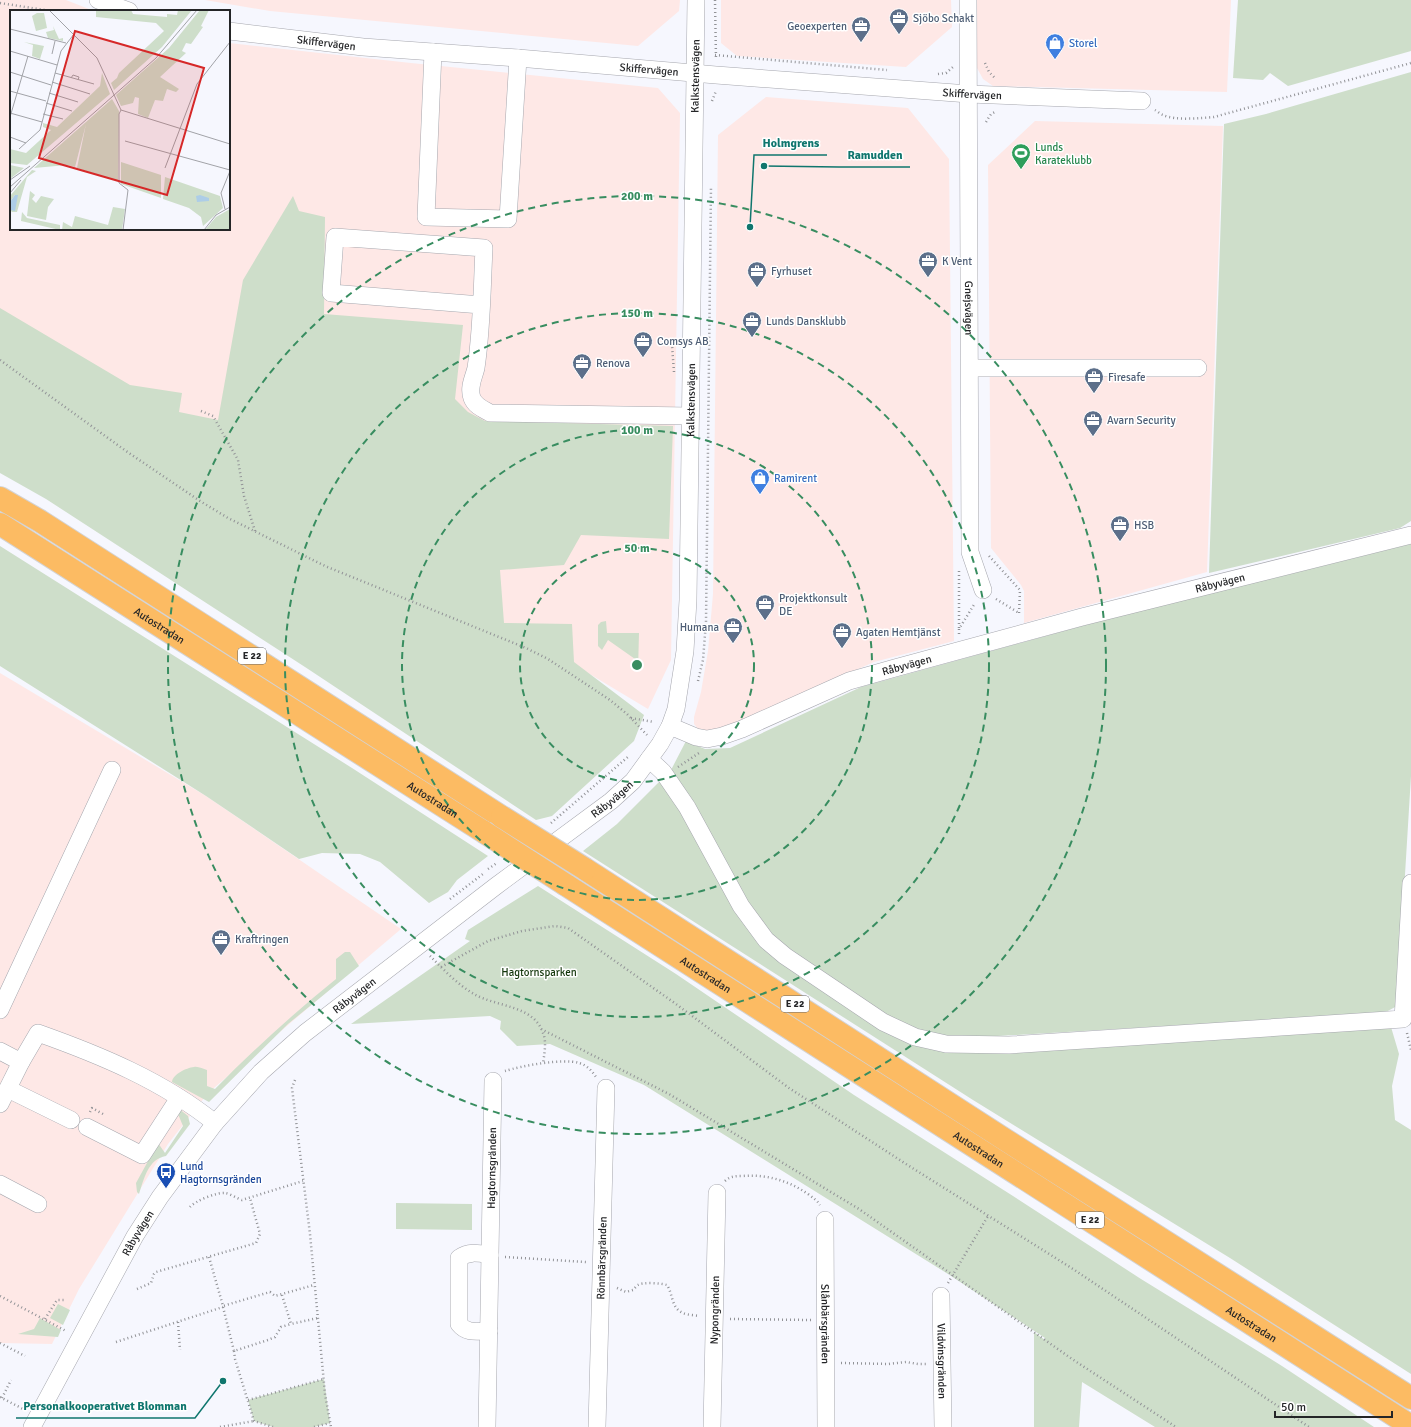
<svg xmlns="http://www.w3.org/2000/svg" width="1411" height="1427" viewBox="0 0 1411 1427" font-family="Signika,sans-serif">
<rect width="100%" height="100%" fill="#f6f7fe"/>
<path fill="#fee8e6" d="M 0,0 L 66,0 L 94,11 L 11,11 L 11,229 L 229,229 L 229,43 L 411,63 L 658,88 L 680,113 L 671,660 L 648,709 L 523,634 L 238,487 L 0,333 Z
M 205,0 L 680,0 L 679,11 L 638,46 L 270,11 Z
M 721,0 L 951,0 L 952,27 L 906,67 L 737,56 L 721,43 Z
M 976,0 L 1231,0 L 1227,92 L 993,86 L 983,79 L 977,68 Z
M 766,97 L 908,108 L 949,159 L 954,641 L 874,662 L 733,724 L 711,731 L 698,729 L 694,724 L 694,717 L 701,692 L 708,651 L 713,594 L 718,135 Z
M 1035,121 L 1223,126 L 1207,572 L 1024,623 L 1024,591 L 1021,585 L 991,548 L 988,165 Z
M 0,673 L 206,796 L 401,929 L 208,1093 L 168,1144 L 79,1289 L 52,1344 L 0,1343 Z"/>
<path fill="#cedeca" d="M 1238,0 L 1411,0 L 1411,51 L 1288,86 L 1270,73 L 1263,80 L 1233,78 Z
M 1411,72 L 1411,521 L 1400,528 L 1209,573 L 1224,124 L 1266,114 Z
M 293,196 L 299,211 L 325,217 L 324,314 L 463,325 L 455,399 L 468,412 L 485,421 L 673,426 L 669,539 L 581,535 L 564,565 L 500,570 L 504,623 L 572,624 L 574,662 L 644,715 L 634,741 L 552,816 L 536,820 L 305,667 L 46,499 L 0,473 L 0,308 L 130,385 L 182,393 L 179,412 L 218,420 L 243,280 Z
M 1411,543 L 1411,776 L 1397,1006 L 1384,1013 L 965,1038 L 932,1047 L 1391,1027 L 1399,1054 L 1392,1086 L 1395,1120 L 1411,1130 L 1411,1374 L 1230,1258 L 973,1100 L 583,851 L 617,824 L 671,770 L 686,741 L 705,749 L 730,748 L 861,687 L 1096,622 Z
M 0,546 L 352,768 L 488,856 L 457,880 L 448,892 L 429,903 L 380,862 L 360,854 L 322,853 L 299,859 L 206,796 L 0,666 Z
M 606,621 L 607,633 L 639,633 L 638,671 L 631,667 L 635,659 L 608,640 L 602,650 L 598,646 L 598,625 L 601,622 Z
M 538,886 L 676,974 L 854,1095 L 1013,1196 L 1141,1279 L 1282,1366 L 1374,1427 L 1155,1427 L 1082,1382 L 1079,1427 L 1034,1427 L 1034,1332 L 1045,1340 L 1045,1338 L 948,1274 L 644,1085 L 550,1044 L 517,1046 L 500,1029 L 501,1021 L 490,1016 L 351,1024 L 470,941 L 465,939 L 468,930 Z
M 345,952 L 350,952 L 359,966 L 288,1024 L 209,1102 L 172,1082 C 173,1074 186,1068 194,1067 C 198,1066 203,1069 207,1070 L 207,1086 L 215,1089 C 253,1050 293,1014 336,979 L 336,959 Z
M 178,1108 L 188,1116 L 190,1124 L 166,1156 C 148,1159 144,1179 139,1194 L 137,1192 L 136,1183 L 158,1143 L 165,1153 L 183,1126 L 178,1114 Z
M 396,1203 L 472,1204 L 472,1230 L 396,1229 Z
M 58,1304 L 70,1310 L 63,1325 L 50,1318 Z
M 40,1318 L 61,1330 L 58,1337 L 18,1334 L 34,1329 Z
M 324,1379 L 330,1423 L 314,1427 L 273,1427 L 254,1421 L 248,1400 Z"/>
<g fill="none" stroke-linecap="round" stroke-linejoin="round">
<g stroke="#a6a7ae" stroke-width="18">
<g id="minor">
<path d="M 98,0 L 129,11"/>
<path id="s1" d="M 968,0 L 970,552 L 983,590"/>
<path id="s2" d="M 229,31 L 363,47 L 518,58 L 716,75 L 969,94 L 1142,101"/>
<path d="M 433,52 L 426,217 L 508,219 L 518,58"/>
<path d="M 481,305 L 331,293 L 335,237 L 484,248 C 482,288 482,328 476,368 C 474,377 468,387 472,398 C 475,406 483,409 490,413 L 690,416"/>
<path d="M 970,368 L 1198,368"/>
<path id="s3" d="M 670,726 L 696,737 L 707,739 L 722,736 L 742,729 L 849,681 L 895,668 L 1082,617 L 1411,535"/>
<path d="M 649,759 L 663,772 L 687,807 L 741,906 L 766,940 L 785,956 L 883,1022 L 915,1037 L 946,1044 L 1009,1045 L 1403,1019 L 1411,883"/>
<path d="M 0,1010 L 112,770"/>
<path d="M 0,1051 L 21,1062 L 38,1033 C 100,1055 163,1081 215,1123"/>
<path d="M 8,1089 L 71,1120"/>
<path d="M 0,1104 L 21,1062"/>
<path d="M 87,1127 L 142,1155 L 179,1098"/>
<path d="M 0,1184 L 38,1204"/>
<path id="s4" d="M 825,1220 L 826,1427"/>
<path id="s5" d="M 941,1296 L 943,1427"/>
<path d="M 489,1331 C 477,1331 467,1334 459,1324 L 459,1258 C 469,1251 478,1253 490,1255"/>
<path id="s6" d="M 32,1427 L 135,1236 L 160,1197 L 215,1123 L 261,1072 L 305,1033 L 496,886 L 611,801 L 633,781 L 660,744 L 670,726 L 676,709 L 685,651 L 688,600 L 696,0"/>
<path id="s7" d="M 487,1427 L 493,1081"/>
<path id="s8" d="M 597,1427 L 606,1088"/>
<path id="s9" d="M 712,1427 L 717,1193"/>
</g>
</g>
<g stroke="#d3d3d4" stroke-width="24">
<g id="highway">
<path d="M 0,498 L 40,521 L 502,817"/>
<path id="s10" d="M 0,524 L 484,832"/>
<path d="M 585,869 L 1004,1139 L 1411,1398"/>
<path id="s11" d="M 566,885 L 1411,1426"/>
</g>
</g>
<path stroke="#929397" stroke-width="2.5" stroke-dasharray="1 3" stroke-linecap="butt" d="M 715,0 L 716,60
M 0,3 L 51,11
M 715,55 L 887,70
M 985,63 L 989,72 L 995,78
M 938,74 L 946,73 L 953,67
M 712,101 L 716,91
M 1155,110 C 1157,111 1160,114 1163,115 C 1176,121 1200,118 1214,117 L 1411,63
M 986,122 L 991,114 L 995,112
M 0,360 L 126,451 L 200,501 L 228,518 L 325,566 L 526,648 L 548,659 L 610,700 L 627,714 L 647,735
M 674,372 L 672,345 L 674,340
M 201,411 L 213,416 L 238,460 L 244,496 L 255,531
M 989,556 L 1020,590 L 1019,613
M 959,571 L 959,629
M 996,599 L 1019,613
M 959,634 L 959,629 L 975,603
M 698,681 L 703,660 L 706,622 L 711,186
M 631,718 L 654,722
M 678,767 L 699,753
M 551,823 L 629,756
M 488,869 L 497,863
M 450,899 L 483,874
M 430,956 C 443,969 458,985 474,994 C 496,1007 534,1005 543,1033 C 547,1042 544,1055 543,1064
M 441,967 L 488,941 L 522,931 L 555,926 L 568,928 L 676,1004 L 789,1088 L 906,1164 L 1073,1269 L 1309,1427
M 541,1029 L 669,1094 L 859,1209 L 1072,1359 L 1176,1427
M 1407,1033 L 1411,1050
M 505,1071 C 521,1066 563,1058 579,1063 C 587,1065 592,1071 596,1077
M 295,1080 L 292,1088 L 310,1234 L 325,1394 L 331,1427
M 90,1112 L 92,1108 L 103,1114 L 102,1116
M 725,1181 C 730,1176 736,1176 743,1176 C 767,1174 789,1181 808,1194 C 813,1198 817,1200 820,1205
M 190,1207 C 195,1201 217,1192 225,1193 C 229,1193 238,1199 242,1200 L 303,1181
M 209,1257 L 223,1306 L 270,1292 L 275,1296 L 314,1285
M 505,1257 L 586,1262
M 948,1283 L 988,1216
M 617,1288 L 626,1292 L 633,1290 C 634,1289 636,1286 638,1285 C 642,1282 661,1283 667,1285 C 673,1294 671,1308 683,1313 C 687,1315 694,1315 699,1316
M 137,1289 L 151,1283 L 154,1274 L 156,1272 L 256,1243 L 260,1234 L 250,1198
M 282,1295 L 291,1324 L 318,1318
M 0,1296 L 66,1331
M 223,1307 L 234,1351 L 268,1340 L 275,1337 L 281,1327 L 291,1324
M 45,1319 L 57,1300 L 66,1300
M 730,1319 L 811,1320
M 178,1322 L 180,1350
M 116,1342 L 223,1307
M 0,1343 L 25,1356
M 234,1351 L 235,1359 L 254,1421 L 273,1427
M 841,1363 L 888,1364 L 906,1362 L 918,1364 L 927,1364
M 0,1397 L 25,1410
M 2,1398 L 11,1380
M 248,1400 L 324,1379
M 220,1427 L 254,1421
M 314,1427 L 330,1423"/>
<use href="#minor" stroke="#fff" stroke-width="17"/>
<use href="#highway" stroke="#fcbb63" stroke-width="22"/>
<g stroke="#d3d3d4" stroke-width="24" stroke-linecap="butt">
<path id="highway-bridge" d="M 502,817 L 585,869
M 484,832 L 566,885"/>
</g>
<use href="#highway-bridge" stroke="#fcbb63" stroke-width="22"/>
</g>
<g fill="none" stroke="#388d60" stroke-width="2" stroke-dasharray="7 5">
<circle cx="637" cy="665" r="117"/>
<circle cx="637" cy="665" r="235"/>
<circle cx="637" cy="665" r="352"/>
<circle cx="637" cy="665" r="469"/>
</g>
<defs>
<g id="office-pin" transform="scale(1)"><path d="M0 17L-7.5 6A9.5 9.5 0 1 1 7.5 6Z" fill="#5c6f8a" stroke="#fff"/><path d="M-6-3h4V-5.5h4V-3h4V5H-6ZM-1-4.5V-3h2v-1.5ZM-6 0V1H6V0Z" fill="#fff"/></g>
<g id="shop-pin" transform="scale(1)"><path d="M0 17L-7.5 6A9.5 9.5 0 1 1 7.5 6Z" fill="#3f7fe0" stroke="#fff"/><path d="M-5-2.5h2.3a2.7 3.5 0 0 1 5.4 0H5L5.5 6h-11ZM-1.5-2.5h3a1.5 2.3 0 0 0-3 0Z" fill="#fff"/></g>
<g id="stadium-pin" transform="scale(1)"><path d="M0 17L-7.5 6A9.5 9.5 0 1 1 7.5 6Z" fill="#2e9e5b" stroke="#fff"/><path d="M0-5a6.5 5 0 1 0 0 10a6.5 5 0 1 0 0-10ZM-3.5-1.8h7v3.6h-7Z" fill="#fff"/></g>
<g id="bus-pin" transform="scale(1)"><path d="M0 17L-7.5 6A9.5 9.5 0 1 1 7.5 6Z" fill="#1a4fb4" stroke="#fff"/><path d="M-5-6H5V4H4V6H2V4H-2V6H-4V4H-5ZM-3.5-4V0h7V-4ZM-3.5 1.2v1.5H-2V1.2ZM2 1.2v1.5H3.5V1.2Z" fill="#fff"/></g>
</defs>
<g fill-rule="evenodd">
<use href="#office-pin" x="899" y="18"/>
<use href="#office-pin" x="861" y="26"/>
<use href="#shop-pin" x="1055" y="43"/>
<use href="#stadium-pin" x="1021" y="153"/>
<use href="#office-pin" x="928" y="261"/>
<use href="#office-pin" x="757" y="271"/>
<use href="#office-pin" x="752" y="321"/>
<use href="#office-pin" x="643" y="341"/>
<use href="#office-pin" x="582" y="363"/>
<use href="#office-pin" x="1094" y="377"/>
<use href="#office-pin" x="1093" y="420"/>
<use href="#shop-pin" x="760" y="478"/>
<use href="#office-pin" x="1120" y="525"/>
<use href="#office-pin" x="765" y="604"/>
<use href="#office-pin" x="733" y="627"/>
<use href="#office-pin" x="842" y="632"/>
<use href="#office-pin" x="221" y="939"/>
<use href="#bus-pin" x="166" y="1172"/>
</g>
<g text-anchor="middle" dominant-baseline="central" stroke-width="3" stroke-linejoin="round" paint-order="stroke">
<g fill="#fff" stroke="#666668" stroke-width="1">
<rect x="238" y="648" width="28" height="16" rx="3"/>
<rect x="781" y="996" width="28" height="16" rx="3"/>
<rect x="1076" y="1212" width="28" height="16" rx="3"/>
</g>
<g font-size="10" font-weight="bold" fill="#242527">
<text x="252" y="656">E 22</text>
<text x="795" y="1004">E 22</text>
<text x="1090" y="1220">E 22</text>
</g>
<g font-size="11" fill="#4e5e75" stroke="#fff" text-anchor="start">
<text x="913" y="18">Sjöbo Schakt</text>
<text x="847" y="26" text-anchor="end">Geoexperten</text>
<text x="942" y="261">K Vent</text>
<text x="771" y="271">Fyrhuset</text>
<text x="766" y="321">Lunds Dansklubb</text>
<text x="657" y="341">Comsys AB</text>
<text x="596" y="363">Renova</text>
<text x="1108" y="377">Firesafe</text>
<text x="1107" y="420">Avarn Security</text>
<text x="1134" y="525">HSB</text>
<text x="779" y="598">Projektkonsult<tspan x="779" dy="13">DE</tspan></text>
<text x="719" y="627" text-anchor="end">Humana</text>
<text x="856" y="632">Agaten Hemtjänst</text>
<text x="235" y="939">Kraftringen</text>
</g>
<g font-size="11" fill="#242527" stroke="#fff">
<text stroke="none"><textPath href="#s2" startOffset="98">Skiffervägen</textPath></text>
<text stroke="none"><textPath href="#s2" startOffset="422">Skiffervägen</textPath></text>
<text stroke="none"><textPath href="#s6" startOffset="1615">Kalkstensvägen</textPath></text>
<text stroke="none"><textPath href="#s2" startOffset="746">Skiffervägen</textPath></text>
<text stroke="none"><textPath href="#s1" startOffset="308">Gnejsvägen</textPath></text>
<text stroke="none"><textPath href="#s6" startOffset="1291">Kalkstensvägen</textPath></text>
<text stroke="none"><textPath href="#s3" startOffset="577">Råbyvägen</textPath></text>
<text stroke="none"><textPath href="#s10" startOffset="189">Autostradan</textPath></text>
<text stroke="none"><textPath href="#s3" startOffset="253">Råbyvägen</textPath></text>
<text stroke="none"><textPath href="#s6" startOffset="869">Råbyvägen</textPath></text>
<text stroke="none"><textPath href="#s10" startOffset="513">Autostradan</textPath></text>
<text stroke="none"><textPath href="#s11" startOffset="166">Autostradan</textPath></text>
<text stroke="none"><textPath href="#s6" startOffset="545">Råbyvägen</textPath></text>
<text stroke="none"><textPath href="#s11" startOffset="490">Autostradan</textPath></text>
<text stroke="none"><textPath href="#s7" startOffset="259">Hagtornsgränden</textPath></text>
<text stroke="none"><textPath href="#s6" startOffset="221">Råbyvägen</textPath></text>
<text stroke="none"><textPath href="#s8" startOffset="169">Rönnbärsgränden</textPath></text>
<text stroke="none"><textPath href="#s9" startOffset="117">Nypongränden</textPath></text>
<text stroke="none"><textPath href="#s11" startOffset="814">Autostradan</textPath></text>
<text stroke="none"><textPath href="#s4" startOffset="104">Slånbärsgränden</textPath></text>
<text stroke="none"><textPath href="#s5" startOffset="65">Vildvinsgränden</textPath></text>
</g>
<g font-size="11" fill="#366cbe" stroke="#fff" text-anchor="start">
<text x="1069" y="43">Storel</text>
<text x="774" y="478">Ramirent</text>
</g>
<g font-size="11" fill="#27864d" stroke="#fff" text-anchor="start">
<text x="1035" y="147">Lunds<tspan x="1035" dy="13">Karateklubb</tspan></text>
</g>
<g font-size="11" fill="#13360b" stroke="#fff">
<text x="539" y="972">Hagtornsparken</text>
</g>
<g font-size="11" fill="#164399" stroke="#fff" text-anchor="start">
<text x="180" y="1166">Lund<tspan x="180" dy="13">Hagtornsgränden</tspan></text>
</g>
</g>
<g transform="translate(10 10)">
<rect width="220" height="220" fill="#f6f7fe"/>
<path d="M 86,0 L 121,0 L 123,4 L 157,7 L 157,4 L 167,5 L 168,0 L 182,0 L 152,37 L 104,80 L 101,73 L 107,68 L 109,63 L 154,21 L 146,13 L 86,7 ZM 190,0 L 199,0 L 191,16 L 193,17 L 181,34 L 176,33 L 172,41 L 176,43 L 150,67 L 169,79 L 166,82 L 157,79 L 153,91 L 145,90 L 138,108 L 128,104 L 129,88 L 125,87 L 123,93 L 111,96 L 106,85 L 159,38 ZM 27,3 L 34,3 L 37,18 L 26,21 L 22,6 ZM 43,16 L 49,29 L 53,28 L 53,31 L 38,28 L 36,22 L 44,20 ZM 14,32 L 34,36 L 30,49 L 22,46 L 23,35 ZM 92,63 L 100,84 L 17,155 L 0,153 L 0,139 L 16,143 L 41,120 L 33,117 L 33,113 L 47,117 L 90,76 ZM 102,89 L 109,101 L 108,171 L 67,158 L 76,114 L 65,157 L 57,155 L 24,158 ZM 111,152 L 151,165 L 151,188 L 111,174 ZM 0,155 L 14,158 L 0,169 ZM 22,160 L 26,161 L 17,167 L 7,202 L 2,202 L 0,200 L 2,200 L 5,185 L 0,192 L 0,186 ZM 155,167 L 210,186 L 213,198 L 193,216 L 191,207 L 179,198 L 153,189 ZM 20,181 L 25,185 L 22,189 L 26,193 L 31,186 L 44,189 L 38,197 L 36,210 L 17,206 ZM 103,197 L 115,199 L 112,220 L 52,220 L 53,212 L 62,217 L 65,206 L 98,215 ZM 220,199 L 220,219 L 195,220 L 206,207 ZM 12,202 L 17,208 L 50,215 L 50,220 L 11,211 Z" fill="#cedeca"/>
<path d="M 5,185 L 8,185 L 5,201 L 0,200 L 0,192 ZM 190,185 L 199,188 L 199,191 L 187,192 L 186,186 Z" fill="#adcde7"/>
<path fill="none" stroke="#a2a3a8" stroke-width="1" d="M 39,0 L 87,48 L 111,100 L 220,134M 0,19 L 56,33M 0,41 L 47,55M 42,44 L 45,31M 0,62 L 41,75M 45,63 L 84,74M 61,68 L 63,65 L 69,67 L 68,70M 42,72 L 80,84M 0,81 L 36,91M 39,83 L 68,92M 36,93 L 62,101M 111,100 L 109,104 L 109,173 L 118,180 L 113,220M 0,103 L 32,112M 33,104 L 53,109M 0,107 L 18,46M 0,127 L 16,133M 115,131 L 220,160M 9,139 L 30,120 L 51,41 L 64,24M 155,158 L 187,74 L 220,32M 0,170 L 20,156M 0,177 L 146,48 L 187,0M 0,183 L 11,170M 215,199 L 211,183 L 220,161M 194,220 L 206,205 L 220,197"/>
<path fill="#d62828" fill-opacity="0.15" stroke="#d62828" stroke-width="2" d="M 65,21 L 194,58 L 157,185 L 29,148 Z"/>
<rect width="220" height="220" fill="none" stroke="#242527" stroke-width="2"/>
</g>
<circle cx="637" cy="665" r="6" fill="#388d60" stroke="#fff" stroke-width="2"/>
<g font-size="12" text-anchor="middle" font-weight="bold" fill="#388d60" stroke="#fff" stroke-width="3" stroke-linejoin="round" paint-order="stroke">
<text x="637" y="200">200 m</text>
<text x="637" y="317">150 m</text>
<text x="637" y="434">100 m</text>
<text x="637" y="552">50 m</text>
</g>
<path fill="none" stroke="#0f766e" stroke-width="1.5" d="M750 227L754 155H827M764 166L839 167H910M223 1381L195 1418H16"/>
<g fill="#0f766e" stroke="#fff" stroke-width="1.5">
<circle cx="750" cy="227" r="4"/>
<circle cx="764" cy="166" r="4"/>
<circle cx="223" cy="1381" r="4"/>
</g>
<g font-size="12" text-anchor="middle" font-weight="bold" fill="#0f766e" stroke="#fff" stroke-width="3" stroke-linejoin="round" paint-order="stroke">
<text x="791" y="147">Holmgrens</text>
<text x="875" y="159">Ramudden</text>
<text x="105" y="1410">Personalkooperativet Blomman</text>
</g>
<path d="M1275 1411v6h117v-6" fill="none" stroke="#242527" stroke-width="2"/>
<text x="1281" y="1411" font-size="12" fill="#242527" stroke="#ffffff" stroke-width="3" paint-order="stroke">50 m</text>
</svg>
